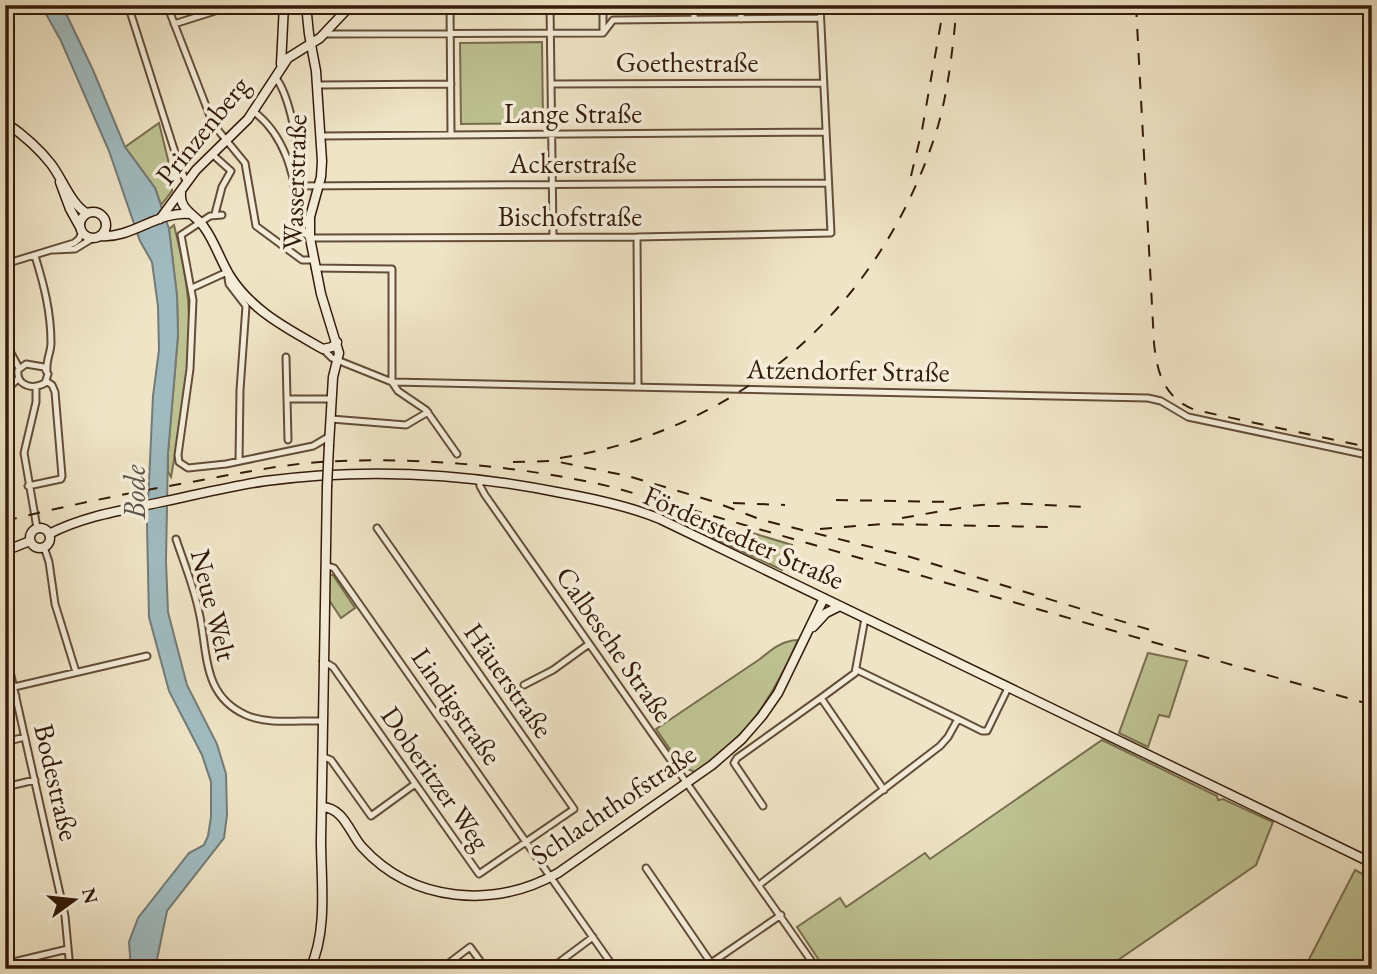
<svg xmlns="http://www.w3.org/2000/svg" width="1377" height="974" viewBox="0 0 1377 974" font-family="'EB Garamond',serif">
<rect width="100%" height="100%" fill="#efe4c6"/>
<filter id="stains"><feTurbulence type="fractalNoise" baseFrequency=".00286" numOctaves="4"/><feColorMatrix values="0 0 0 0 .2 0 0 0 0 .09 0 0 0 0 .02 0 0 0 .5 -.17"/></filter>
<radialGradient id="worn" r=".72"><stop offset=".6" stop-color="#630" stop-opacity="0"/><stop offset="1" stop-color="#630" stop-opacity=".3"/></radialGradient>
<path fill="#bec292" stroke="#786e4e" stroke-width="2" d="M 542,42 L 543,123 L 461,124 L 460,43 Z
M 159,123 L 171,172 L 172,191 L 161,205 L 155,188 L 125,147 Z
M 174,225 C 180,249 186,275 188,300 C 193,358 181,420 171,477 L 168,472 L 168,453 L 178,335 L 177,296 L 169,229 Z
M 718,525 L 743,534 L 746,531 L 792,545 L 782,570 L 713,538 Z
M 329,575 L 333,575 L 355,608 L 341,618 L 329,600 Z
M 798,640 C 773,697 748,737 695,772 L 682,767 L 656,729 L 760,659 C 772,649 781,641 798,640 Z
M 1148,653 L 1187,661 L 1169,717 L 1159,715 L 1148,747 L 1119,733 Z
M 1102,740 L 1217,796 L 1218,800 L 1223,799 L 1273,822 L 1256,865 L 1105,969 L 825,969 L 797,927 L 840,898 L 846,907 L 925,853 L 930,859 Z
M 1355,870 L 1372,879 L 1372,969 L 1304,969 Z"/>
<path fill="#a0bbc0" stroke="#747b77" stroke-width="2" d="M 41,5 L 62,5 L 93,70 L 125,147 L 155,188 L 169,229 L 177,296 L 178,335 L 168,453 L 166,561 L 168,612 L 187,685 L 217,744 L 226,774 L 227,815 L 224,838 L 167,911 L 155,969 L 131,969 L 129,942 L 138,918 L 189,853 L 204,845 L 208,836 L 211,817 L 211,782 L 202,755 L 169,691 L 149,617 L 147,525 L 153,396 L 159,350 L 158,306 L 152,262 L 140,241 L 109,151 L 61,41 Z"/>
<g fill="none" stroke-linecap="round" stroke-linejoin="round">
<g stroke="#624d38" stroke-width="9">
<path id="street" d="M 128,5 L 181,171 L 187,182
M 167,5 L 213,124 L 245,163 L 256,226 L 302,260 L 313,260
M 450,5 L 451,134
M 550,5 L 553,236
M 603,5 L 603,33
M 694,5 L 694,19
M 741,19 L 741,5
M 174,24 L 234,5
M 603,33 L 613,20 L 820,18
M 325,34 L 603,33
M 275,77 C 287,91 298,136 296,156 L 289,159
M 551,84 L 824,83
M 318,85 L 451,84
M 253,111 C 292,140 295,189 304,233 L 310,238 L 637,237 L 831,233 L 820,5
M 321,136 L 826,132
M 212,154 L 231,171 L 222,187 L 215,214
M 294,186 L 828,183
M 222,215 L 210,216 L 181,235 L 193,300 L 190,369 L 178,455 L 179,462 L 188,468 L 226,464 L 313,446 L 330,436
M 637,237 L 638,387
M 54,250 L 75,249 L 93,238
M 35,256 C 44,285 51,312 51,343 C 51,352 46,360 47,370
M 5,264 L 74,243 L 79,239 L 82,232
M 315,268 L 392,269 L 392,382 L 398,391 L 426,410 L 457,454
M 192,288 L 227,272 L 229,284 L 246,306 L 240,390 L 239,461
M 5,342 L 19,368
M 323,349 L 332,358 L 392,382 L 1148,398 L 1161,401 L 1188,417 L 1372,456
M 286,357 L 288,440
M 26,364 L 44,367 L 48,374 L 45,383 C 33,390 16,386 18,370 Z
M 36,386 L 36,402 L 24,453 L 37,528
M 5,391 L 18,379
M 288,399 L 332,399
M 331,419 L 406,425 L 428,412
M 479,479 L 480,486 L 485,495 L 817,969
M 28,486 L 61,479 L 62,476 L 55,392 L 52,385 L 46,381
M 176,539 C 184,563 194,587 199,612 C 208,650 201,695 246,715 C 268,725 299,720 322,721
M 44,547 L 49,562 L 55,604 L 76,672
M 325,565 L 334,568 L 615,969
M 5,649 L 65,916 L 70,969
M 323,661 L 333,667 L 479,874 L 574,809 L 377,528
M 857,670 L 958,719
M 524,685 L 553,670 L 589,644
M 14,687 L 147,656
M 821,698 L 855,673 L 865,618
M 5,699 L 16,696
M 5,742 L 25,737
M 322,756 L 331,760 L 371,816 L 415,784
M 5,787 L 35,780
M 763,806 L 734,763 L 737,758 L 821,698 L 884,790
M 646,868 L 711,963 L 703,969
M 759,885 L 940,746 L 948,737 L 958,719 L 982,731 L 987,731 L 1008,688
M 5,964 L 68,949
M 441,969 L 470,947 L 486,969
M 550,969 L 593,937
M 716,969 L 711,963 L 781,915"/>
</g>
<g stroke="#331b09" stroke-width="11">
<path id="secondary" d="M 306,5 L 309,34 L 316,71 L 322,161 L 321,177 L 310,217 L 310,238 L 321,294 L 339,353 L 333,377 L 329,445
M 281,64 L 284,5
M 5,122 C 22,134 38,147 51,164 C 62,178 72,206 87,213
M 60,182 L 70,209 L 80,227
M 181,193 C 179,210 196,215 204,227 C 215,242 220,260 230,276 C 252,311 288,329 323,349 L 332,347 L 337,342
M80 225a13 13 0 1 1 26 0a13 13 0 1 1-26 0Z
M 160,219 L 196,170 L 248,119 L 288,58 L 320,38 L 351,5
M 100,236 C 132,239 158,210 191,214
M30 538a10 10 0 1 1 20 0a10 10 0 1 1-20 0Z
M 49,534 C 86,515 125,510 166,501 C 199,494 232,486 265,481 C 364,468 465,473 562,493 C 595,499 629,506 660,519 L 1372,863
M 5,551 L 30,541
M 813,627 L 826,613 L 840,606
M 322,807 C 344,808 349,832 362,847 C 413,903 494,909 558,873 L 712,765 L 742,739 L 762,716 L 778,693 L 824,598
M 310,969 C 328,930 321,882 321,840 L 327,487"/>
</g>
<use href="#street" stroke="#f5edda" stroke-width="5"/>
<use href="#secondary" stroke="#f5edda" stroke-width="8"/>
<path stroke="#331b09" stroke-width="2" stroke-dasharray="12 12" stroke-linecap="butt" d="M 1136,5 L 1154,343 C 1157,373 1164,398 1195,410 L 1372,448
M 911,176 L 922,130 L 944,5
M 560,458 C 744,430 884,303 938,126 C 949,87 953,45 957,5
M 513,462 L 554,461 L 628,476 L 712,501 L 762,520 L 907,556 L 1157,632
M 836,500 L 953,502
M 733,503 L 785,505
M 902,518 L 971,506 L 1006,503 L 1085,507
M 5,521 C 69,505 133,492 197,481 C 234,474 270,467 307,463 C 402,455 519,465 612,487 L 1372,705
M 820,529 L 882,524 L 1050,527"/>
<g stroke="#331b09" stroke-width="11" stroke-linecap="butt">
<path id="secondary-bridge" d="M 327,487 L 329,445"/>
</g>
<use href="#secondary-bridge" stroke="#f5edda" stroke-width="8"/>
</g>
<g text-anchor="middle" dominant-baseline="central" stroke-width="7" stroke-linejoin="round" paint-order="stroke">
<g font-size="28" fill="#331b09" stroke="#f5edda">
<text x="687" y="62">Goethestraße</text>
<text x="573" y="113">Lange Straße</text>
<text transform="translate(202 130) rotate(-51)">Prinzenberg</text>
<text x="573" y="163">Ackerstraße</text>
<text transform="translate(294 182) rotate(-88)">Wasserstraße</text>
<text x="570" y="216">Bischofstraße</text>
<text transform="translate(848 370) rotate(1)">Atzendorfer Straße</text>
<text transform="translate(744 537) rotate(24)">Förderstedter Straße</text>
<text transform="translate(214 605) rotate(76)">Neue Welt</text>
<text transform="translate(615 644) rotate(55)">Calbesche Straße</text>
<text transform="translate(509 680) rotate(55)">Häuerstraße</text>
<text transform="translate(457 706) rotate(55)">Lindigstraße</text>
<text transform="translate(436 778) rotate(55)">Doberitzer Weg</text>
<text transform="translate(57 782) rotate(77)">Bodestraße</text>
<text transform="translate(613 804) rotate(-34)">Schlachthofstraße</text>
</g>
<g font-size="30" font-style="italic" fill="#595349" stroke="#f5edda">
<text transform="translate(134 492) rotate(-90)">Bode</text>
</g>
</g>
<rect width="1377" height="974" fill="none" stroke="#efe4c6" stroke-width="28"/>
<rect x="7" y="7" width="1363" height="960" fill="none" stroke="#331b09" stroke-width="3.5"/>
<rect x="14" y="14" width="1349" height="946" fill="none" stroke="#331b09" stroke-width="2"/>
<g transform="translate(74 900) rotate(75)" stroke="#f5edda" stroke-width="5" paint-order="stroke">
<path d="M0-5L12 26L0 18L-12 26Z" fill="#331b09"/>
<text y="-10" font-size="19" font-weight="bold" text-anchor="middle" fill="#331b09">N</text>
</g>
<rect width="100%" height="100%" filter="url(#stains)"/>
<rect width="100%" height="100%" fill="url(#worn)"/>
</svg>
